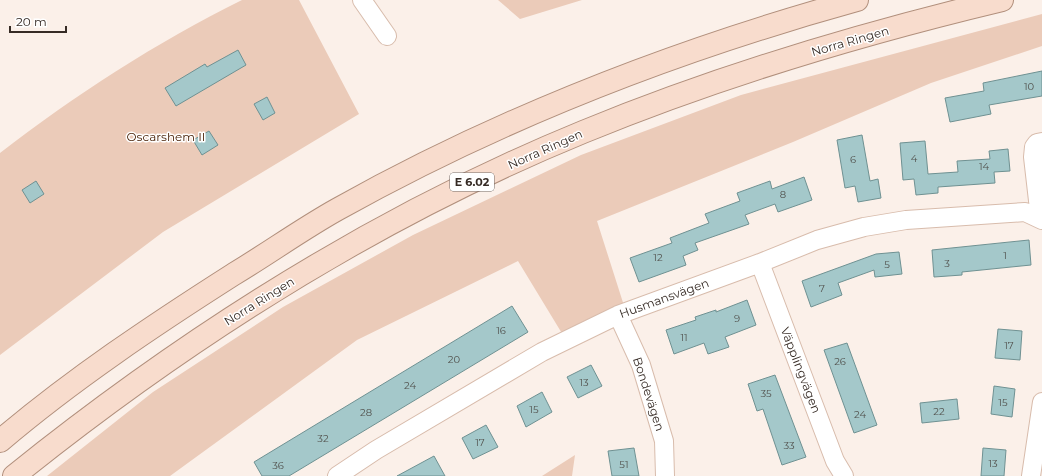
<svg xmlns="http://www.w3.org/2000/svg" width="1042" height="476" viewBox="0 0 1042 476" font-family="Montserrat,sans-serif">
<rect width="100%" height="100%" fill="#fbf0e9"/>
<path fill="#ebcbb9" d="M 242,0 L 299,0 L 359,114 L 163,232 L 0,355 L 0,153 C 75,95 157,42 242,0 Z
M 498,0 L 582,0 L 520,19 Z
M 1042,14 L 1042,46 L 931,83 L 793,142 L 597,221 L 626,312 L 566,340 L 518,261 L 357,340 L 170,476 L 47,476 L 153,392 L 283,307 L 413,235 L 581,155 L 741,95 Z
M 575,455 L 572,476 L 542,476 Z"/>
<path fill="#a4c8ca" stroke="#6f9192" d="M 238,50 L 246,65 L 176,106 L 165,88 L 205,64 L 207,67 Z
M 1042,71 L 1042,96 L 989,105 L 991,114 L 950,122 L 945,98 L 984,91 L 983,83 Z
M 267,97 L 275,113 L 263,120 L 254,104 Z
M 209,131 L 218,145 L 202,155 L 193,140 Z
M 862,135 L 870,181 L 878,179 L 881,198 L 858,202 L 855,186 L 845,188 L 837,140 Z
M 925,141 L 928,174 L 958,172 L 957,161 L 990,159 L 989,151 L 1008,149 L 1010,171 L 994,172 L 995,183 L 938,187 L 938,193 L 916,195 L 914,179 L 903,180 L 900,143 Z
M 804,177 L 812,200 L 778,212 L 775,204 L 745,215 L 749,224 L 695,243 L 698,250 L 683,256 L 686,265 L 639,282 L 630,258 L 672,243 L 670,238 L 709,223 L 705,214 L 740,201 L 737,193 L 770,181 L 772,189 Z
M 36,181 L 44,194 L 30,203 L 22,190 Z
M 1029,240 L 1031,265 L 962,272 L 962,275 L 934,277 L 932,250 Z
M 899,252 L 902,274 L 875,277 L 874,270 L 838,283 L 842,295 L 811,307 L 802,281 L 876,254 Z
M 747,300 L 756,325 L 725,337 L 729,347 L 708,354 L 704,343 L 674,354 L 666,330 L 696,320 L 695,317 L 716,310 L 716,312 Z
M 512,306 L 528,332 L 289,476 L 262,476 L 254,462 Z
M 998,329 L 1022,331 L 1020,360 L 995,358 Z
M 847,343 L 877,425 L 854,433 L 824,350 Z
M 591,365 L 602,386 L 578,398 L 567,377 Z
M 775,375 L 806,457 L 782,465 L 763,409 L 757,411 L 748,384 Z
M 994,386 L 1015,389 L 1012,417 L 991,414 Z
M 542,392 L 552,412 L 526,427 L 517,406 Z
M 957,399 L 959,419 L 922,423 L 920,403 Z
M 486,425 L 498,447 L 473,459 L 462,438 Z
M 634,448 L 639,476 L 612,476 L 608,451 Z
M 983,448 L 1006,450 L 1004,476 L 981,476 Z
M 434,456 L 445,476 L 397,476 Z"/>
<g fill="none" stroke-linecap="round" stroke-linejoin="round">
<g stroke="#d8bcac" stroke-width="20">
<path id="minor" d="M 362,0 L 387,36
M 1040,218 L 1033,157 L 1034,147 L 1037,143 L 1042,142
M 760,263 L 835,461 L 844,476
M 618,315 L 641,365 L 664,441 L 665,476
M 337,476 L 376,450 L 542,352 L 618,315 L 760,263 L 817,240 L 864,227 L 906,220 L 1025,212 L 1042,220
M 1031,476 L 1042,402"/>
</g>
<g stroke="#b18f7c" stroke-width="24">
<path id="major" d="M 0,441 C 73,379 154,325 234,274 C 269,253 302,229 338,209 C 501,118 676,50 857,0
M 14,476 C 187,337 378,216 583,132 C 719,76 860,34 1002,0"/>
</g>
<use href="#minor" stroke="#fff" stroke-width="18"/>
<use href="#major" stroke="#f8dccd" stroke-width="22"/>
</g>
<g text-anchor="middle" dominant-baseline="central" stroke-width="3" stroke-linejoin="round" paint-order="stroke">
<g font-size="10" fill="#52524e">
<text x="1029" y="86">10</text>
<text x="914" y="158">4</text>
<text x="853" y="159">6</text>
<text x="984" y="166">14</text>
<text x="783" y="194">8</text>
<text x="1005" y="255">1</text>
<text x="658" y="257">12</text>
<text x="947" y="263">3</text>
<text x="887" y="264">5</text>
<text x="822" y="288">7</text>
<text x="737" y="318">9</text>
<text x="501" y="330">16</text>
<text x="684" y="337">11</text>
<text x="1009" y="345">17</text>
<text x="454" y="359">20</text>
<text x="840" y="361">26</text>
<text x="584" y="382">13</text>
<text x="410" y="385">24</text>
<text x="766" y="393">35</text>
<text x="1003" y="402">15</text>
<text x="534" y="409">15</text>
<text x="939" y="411">22</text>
<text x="366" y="412">28</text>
<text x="860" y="414">24</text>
<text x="323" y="438">32</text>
<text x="480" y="442">17</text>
<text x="789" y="445">33</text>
<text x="993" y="463">13</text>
<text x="624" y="464">51</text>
<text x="278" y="465">36</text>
</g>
<rect fill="#fff" stroke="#726b66" stroke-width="1" x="450" y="173" width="44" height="18" rx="3"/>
<g font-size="11" font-weight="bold" fill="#362b25">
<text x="472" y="182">E 6.02</text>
</g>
<g font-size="12" fill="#362b25" stroke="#fff">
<text transform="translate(850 41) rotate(-16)">Norra Ringen</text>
<text transform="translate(545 149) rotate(-24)">Norra Ringen</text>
<text transform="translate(664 298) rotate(-20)">Husmansvägen</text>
<text transform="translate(259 301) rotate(-32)">Norra Ringen</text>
<text transform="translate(801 370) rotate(69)">Väpplingvägen</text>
<text transform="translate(649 394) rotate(72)">Bondevägen</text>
</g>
<g font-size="12" fill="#441c00" stroke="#fff">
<text x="166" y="136">Oscarshem II</text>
</g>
</g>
<path d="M10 26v6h56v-6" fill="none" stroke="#362b25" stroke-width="2"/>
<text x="16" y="26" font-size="12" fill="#362b25" stroke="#ffffff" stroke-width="3" paint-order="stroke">20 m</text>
</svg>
